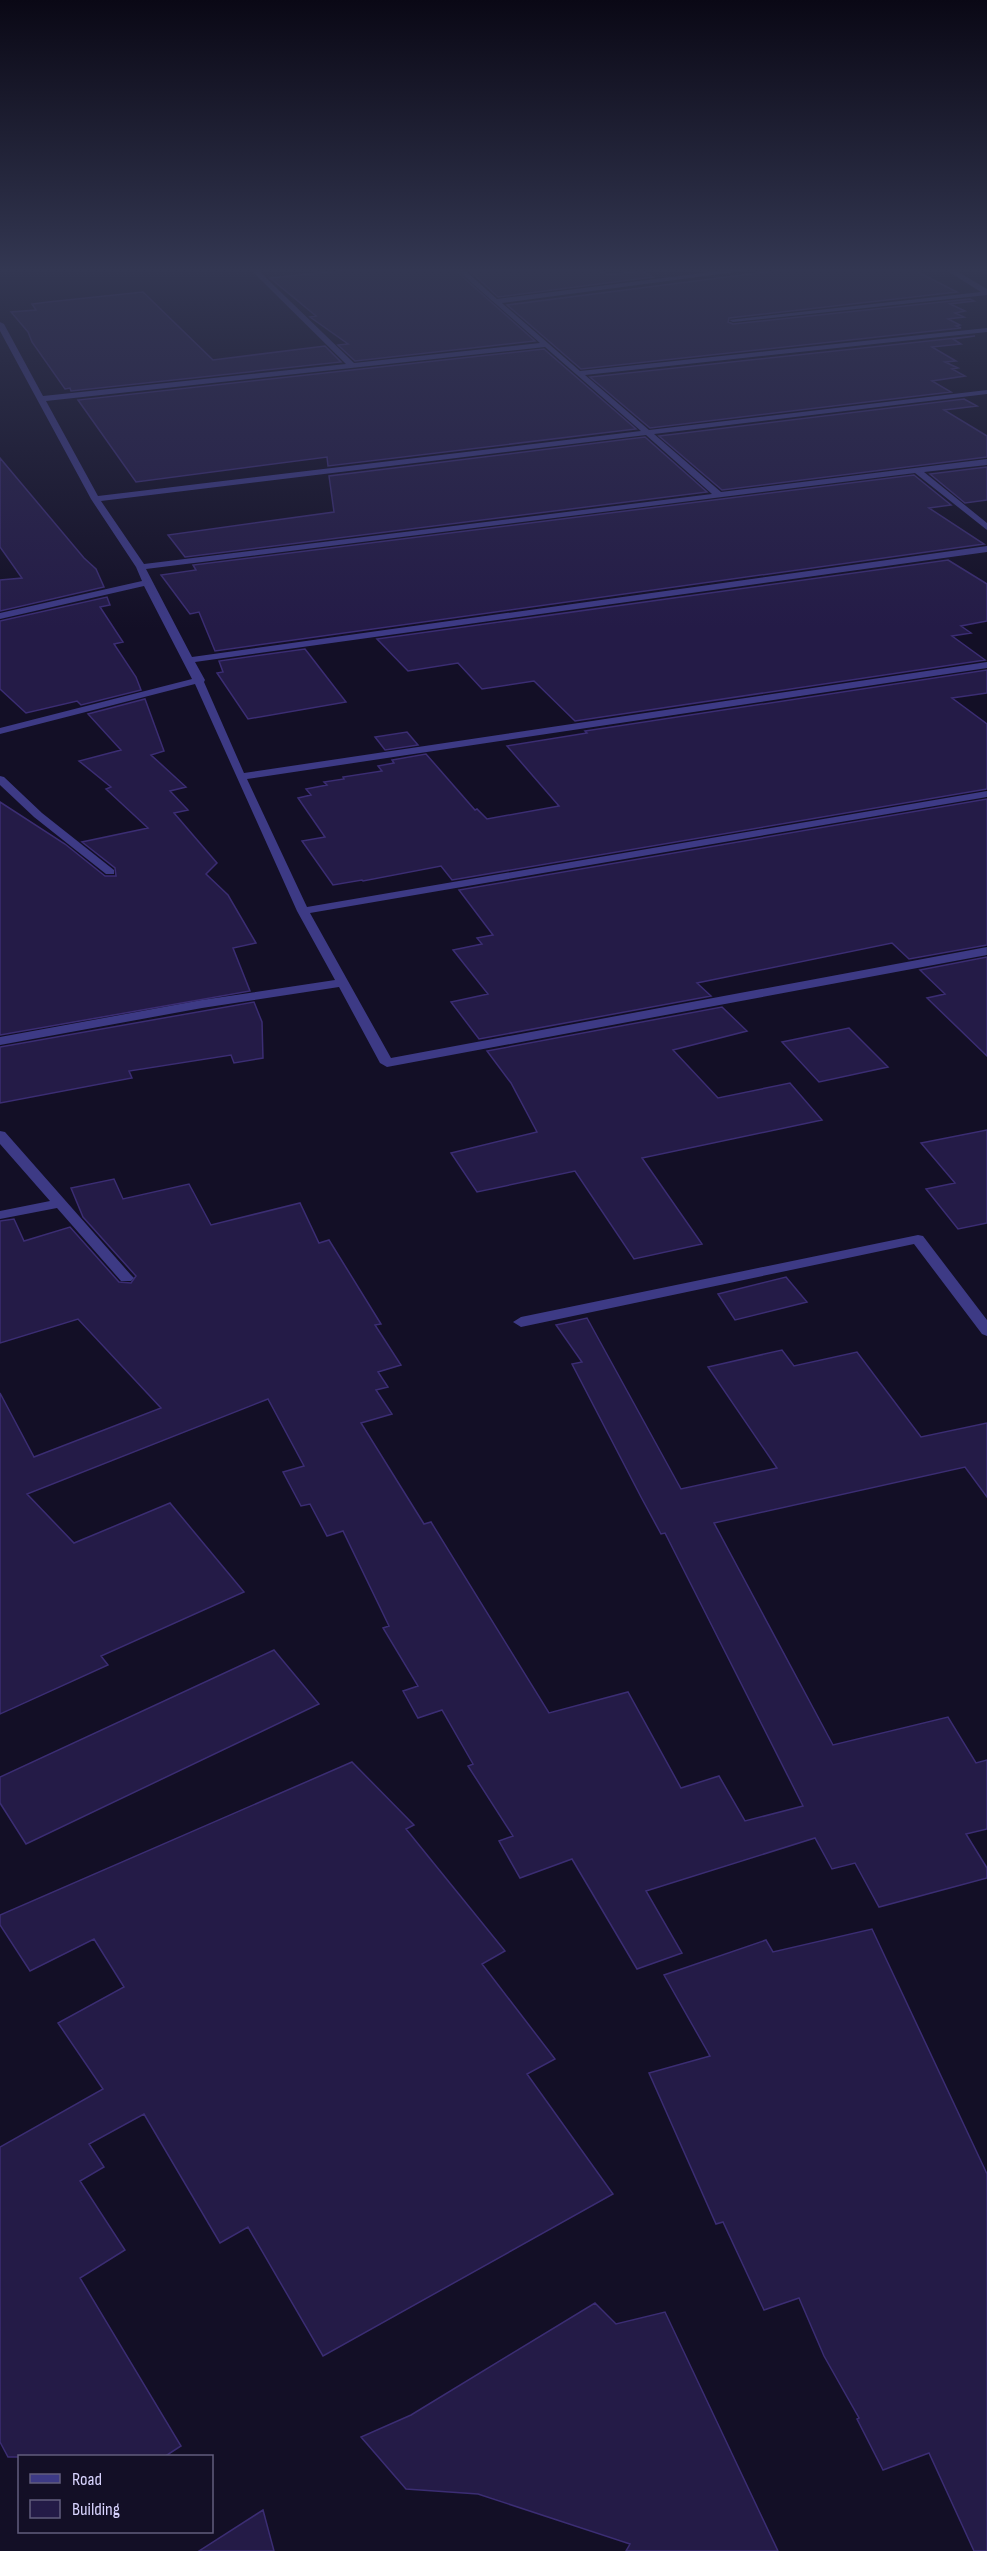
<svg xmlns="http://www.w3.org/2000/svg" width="987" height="2551" viewBox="0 0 987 2551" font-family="'Sofia Sans Condensed',sans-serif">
<rect width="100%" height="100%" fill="#130f26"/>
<path fill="#241b47" stroke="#3b2d73" stroke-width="1.5" d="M 349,270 L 455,270 L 535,341 L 355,361 L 338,345 L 348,344 L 310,317 L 316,316 L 270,278 Z
M 469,270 L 598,270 L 608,275 L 642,271 L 653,277 L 498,297 Z
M 781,270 L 914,270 L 957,292 L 729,318 L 728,322 L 733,324 L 970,299 L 974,301 L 950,304 L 965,311 L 955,313 L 964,317 L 948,319 L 960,325 L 956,326 L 961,328 L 581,369 L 507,305 Z
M 143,292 L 213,360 L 325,346 L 341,362 L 71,391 L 70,388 L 65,389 L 32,342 L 28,332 L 11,312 L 36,310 L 32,304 L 48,302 Z
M 975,336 L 953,339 L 961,344 L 932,347 L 956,361 L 945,362 L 958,368 L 952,369 L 965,376 L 932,381 L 951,392 L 650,428 L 590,377 Z
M 544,349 L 636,429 L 328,466 L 327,457 L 136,482 L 78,400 Z
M 964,399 L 977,406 L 944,410 L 987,436 L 987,457 L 722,490 L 659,436 Z
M 645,437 L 707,492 L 185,557 L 168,535 L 334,512 L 329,476 Z
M 0,458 L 84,558 L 96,569 L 104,587 L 0,611 L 0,580 L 22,578 L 0,547 Z
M 987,467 L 987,500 L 965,503 L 930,474 Z
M 914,475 L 951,505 L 929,508 L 984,544 L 215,651 L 199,612 L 190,614 L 161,575 L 196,570 L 193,565 Z
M 948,560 L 987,584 L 987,621 L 961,626 L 971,633 L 952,636 L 985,660 L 575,721 L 534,681 L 482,689 L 458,663 L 408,671 L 377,639 Z
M 107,597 L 110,605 L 100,607 L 123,642 L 114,644 L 136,677 L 141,690 L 81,705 L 77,701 L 26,713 L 0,689 L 0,621 Z
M 305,649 L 346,702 L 248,719 L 217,673 L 223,672 L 219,661 Z
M 987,670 L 987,693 L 952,698 L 987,724 L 987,789 L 452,880 L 441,866 L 363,881 L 362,880 L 333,885 L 302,841 L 325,837 L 298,798 L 311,795 L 306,789 L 327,785 L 324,782 L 344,779 L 343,777 L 382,771 L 378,766 L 394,763 L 392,760 L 426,754 L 475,810 L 477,809 L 487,819 L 559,806 L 507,746 L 587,733 L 585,731 Z
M 145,699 L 164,751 L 151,755 L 186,787 L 170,791 L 188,810 L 174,813 L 217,863 L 206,874 L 228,895 L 256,943 L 233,948 L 250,991 L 0,1035 L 0,802 L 65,844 L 105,876 L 116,876 L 115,868 L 82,842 L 148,828 L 106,789 L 111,787 L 79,761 L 121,750 L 88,714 Z
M 407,732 L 418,745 L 385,750 L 375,737 Z
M 987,799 L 987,945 L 909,959 L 892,943 L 697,983 L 711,996 L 479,1039 L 451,1002 L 488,994 L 453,950 L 482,944 L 477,938 L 493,935 L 459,890 Z
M 987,957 L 987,1056 L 927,998 L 945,994 L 920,970 Z
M 254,1002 L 262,1022 L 263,1058 L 234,1063 L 231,1055 L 129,1071 L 132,1078 L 0,1103 L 0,1047 Z
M 722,1007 L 747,1031 L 673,1050 L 718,1098 L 790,1083 L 822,1120 L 642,1158 L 702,1244 L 634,1259 L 575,1171 L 477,1192 L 451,1153 L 537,1132 L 511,1083 L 487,1051 Z
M 849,1028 L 888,1067 L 819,1082 L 782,1042 Z
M 987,1130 L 987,1223 L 958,1229 L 926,1189 L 955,1183 L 921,1143 Z
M 114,1179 L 123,1199 L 189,1184 L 211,1225 L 300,1203 L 319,1243 L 329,1240 L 381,1324 L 375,1325 L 401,1365 L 378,1372 L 388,1387 L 376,1390 L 392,1414 L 361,1423 L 424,1524 L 431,1522 L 549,1713 L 628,1692 L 681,1788 L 719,1776 L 745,1821 L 803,1806 L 665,1533 L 661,1534 L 641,1497 L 572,1364 L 582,1362 L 556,1325 L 587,1318 L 681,1489 L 777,1468 L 708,1367 L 782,1350 L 794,1366 L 857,1352 L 921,1437 L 987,1423 L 987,1497 L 965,1467 L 714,1523 L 833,1745 L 948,1717 L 976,1763 L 987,1760 L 987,1829 L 966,1834 L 987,1868 L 987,1878 L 879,1907 L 855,1863 L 832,1869 L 815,1838 L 646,1891 L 682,1953 L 637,1969 L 572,1859 L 520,1878 L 499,1841 L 513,1836 L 468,1766 L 473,1764 L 442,1710 L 418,1718 L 403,1691 L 418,1686 L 383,1628 L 389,1626 L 343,1531 L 327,1536 L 310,1504 L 301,1506 L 283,1472 L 304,1466 L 268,1399 L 27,1494 L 74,1543 L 170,1503 L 244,1592 L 101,1656 L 108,1665 L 0,1714 L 0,1393 L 34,1457 L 161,1408 L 78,1319 L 0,1343 L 0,1221 L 14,1219 L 24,1241 L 70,1227 L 119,1282 L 131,1283 L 136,1276 L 83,1217 L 71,1188 Z
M 786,1277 L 807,1302 L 735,1320 L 718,1294 Z
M 274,1650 L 319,1704 L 26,1844 L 0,1803 L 0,1777 Z
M 352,1762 L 414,1825 L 406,1829 L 505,1951 L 482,1964 L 555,2059 L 527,2074 L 613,2194 L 323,2356 L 248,2227 L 220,2243 L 144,2114 L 89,2144 L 104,2167 L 80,2181 L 125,2250 L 80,2278 L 181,2446 L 164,2457 L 8,2457 L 0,2442 L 0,2147 L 103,2089 L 58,2023 L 124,1987 L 94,1939 L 30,1971 L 0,1925 L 0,1915 Z
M 872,1929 L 987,2174 L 987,2551 L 974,2551 L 929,2453 L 883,2470 L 857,2419 L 859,2418 L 824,2356 L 799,2298 L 764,2310 L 723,2222 L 716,2224 L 649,2073 L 710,2056 L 664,1975 L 766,1940 L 773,1952 Z
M 595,2303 L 616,2324 L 665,2312 L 778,2551 L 626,2551 L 630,2544 L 478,2494 L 406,2489 L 361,2437 L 411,2415 Z
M 263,2510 L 274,2551 L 199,2551 Z"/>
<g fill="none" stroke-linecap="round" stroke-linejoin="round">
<path fill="#3d3a85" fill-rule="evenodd" d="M 251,270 L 258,270 L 354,363 L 540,343 L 457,270 L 465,270 L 497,299 L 727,270 L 750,270 L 502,303 L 580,371 L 987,328 L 987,332 L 585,375 L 649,430 L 987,390 L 987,394 L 654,434 L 721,492 L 987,459 L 987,465 L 924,472 L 987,523 L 987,530 L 915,473 L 146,569 L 192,657 L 987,546 L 987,552 L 195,662 L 205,680 L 204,682 L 244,773 L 987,662 L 987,668 L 247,779 L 307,907 L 987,791 L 987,797 L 310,913 L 391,1058 L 987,947 L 987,955 L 387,1067 L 380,1063 L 339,987 L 202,1008 L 0,1045 L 0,1037 L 202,1000 L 335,980 L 297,911 L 195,684 L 0,734 L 0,728 L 192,679 L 144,586 L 0,619 L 0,613 L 142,581 L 136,567 L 91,499 L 0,331 L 0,322 L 4,324 L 43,396 L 346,364 ZM 545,347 L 641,431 L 98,496 L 46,401 ZM 646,435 L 712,494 L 144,564 L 101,501 Z
M 946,270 L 955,270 L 987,289 L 987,295 L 733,322 L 729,320 L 981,292 Z
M 979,270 L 987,270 L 987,275 Z
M 0,776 L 4,777 L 42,813 L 114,870 L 114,874 L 106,874 L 34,817 L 0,785 Z
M 0,1131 L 5,1132 L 131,1275 L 134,1278 L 131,1281 L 121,1281 L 57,1208 L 0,1219 L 0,1211 L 50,1201 L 0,1144 Z
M 918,1235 L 923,1236 L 987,1320 L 987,1336 L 982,1334 L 914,1244 L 521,1327 L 513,1322 L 521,1317 Z"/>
</g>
<linearGradient id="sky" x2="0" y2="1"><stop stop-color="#0a0815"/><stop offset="0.43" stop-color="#333752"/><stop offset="1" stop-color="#333752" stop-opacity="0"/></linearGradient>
<rect width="987" height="628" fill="url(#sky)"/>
<rect x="18" y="2455" width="195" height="78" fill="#130f26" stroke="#625e7d" stroke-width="1.5"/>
<rect x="30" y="2474" width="30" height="9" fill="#3d3a85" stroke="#625e7d" stroke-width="1.5"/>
<text x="72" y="2485" font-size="18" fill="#d9d4ff">Road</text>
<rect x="30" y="2500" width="30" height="18" fill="#241b47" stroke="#625e7d" stroke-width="1.5"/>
<text x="72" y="2515" font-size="18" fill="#d9d4ff">Building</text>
</svg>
